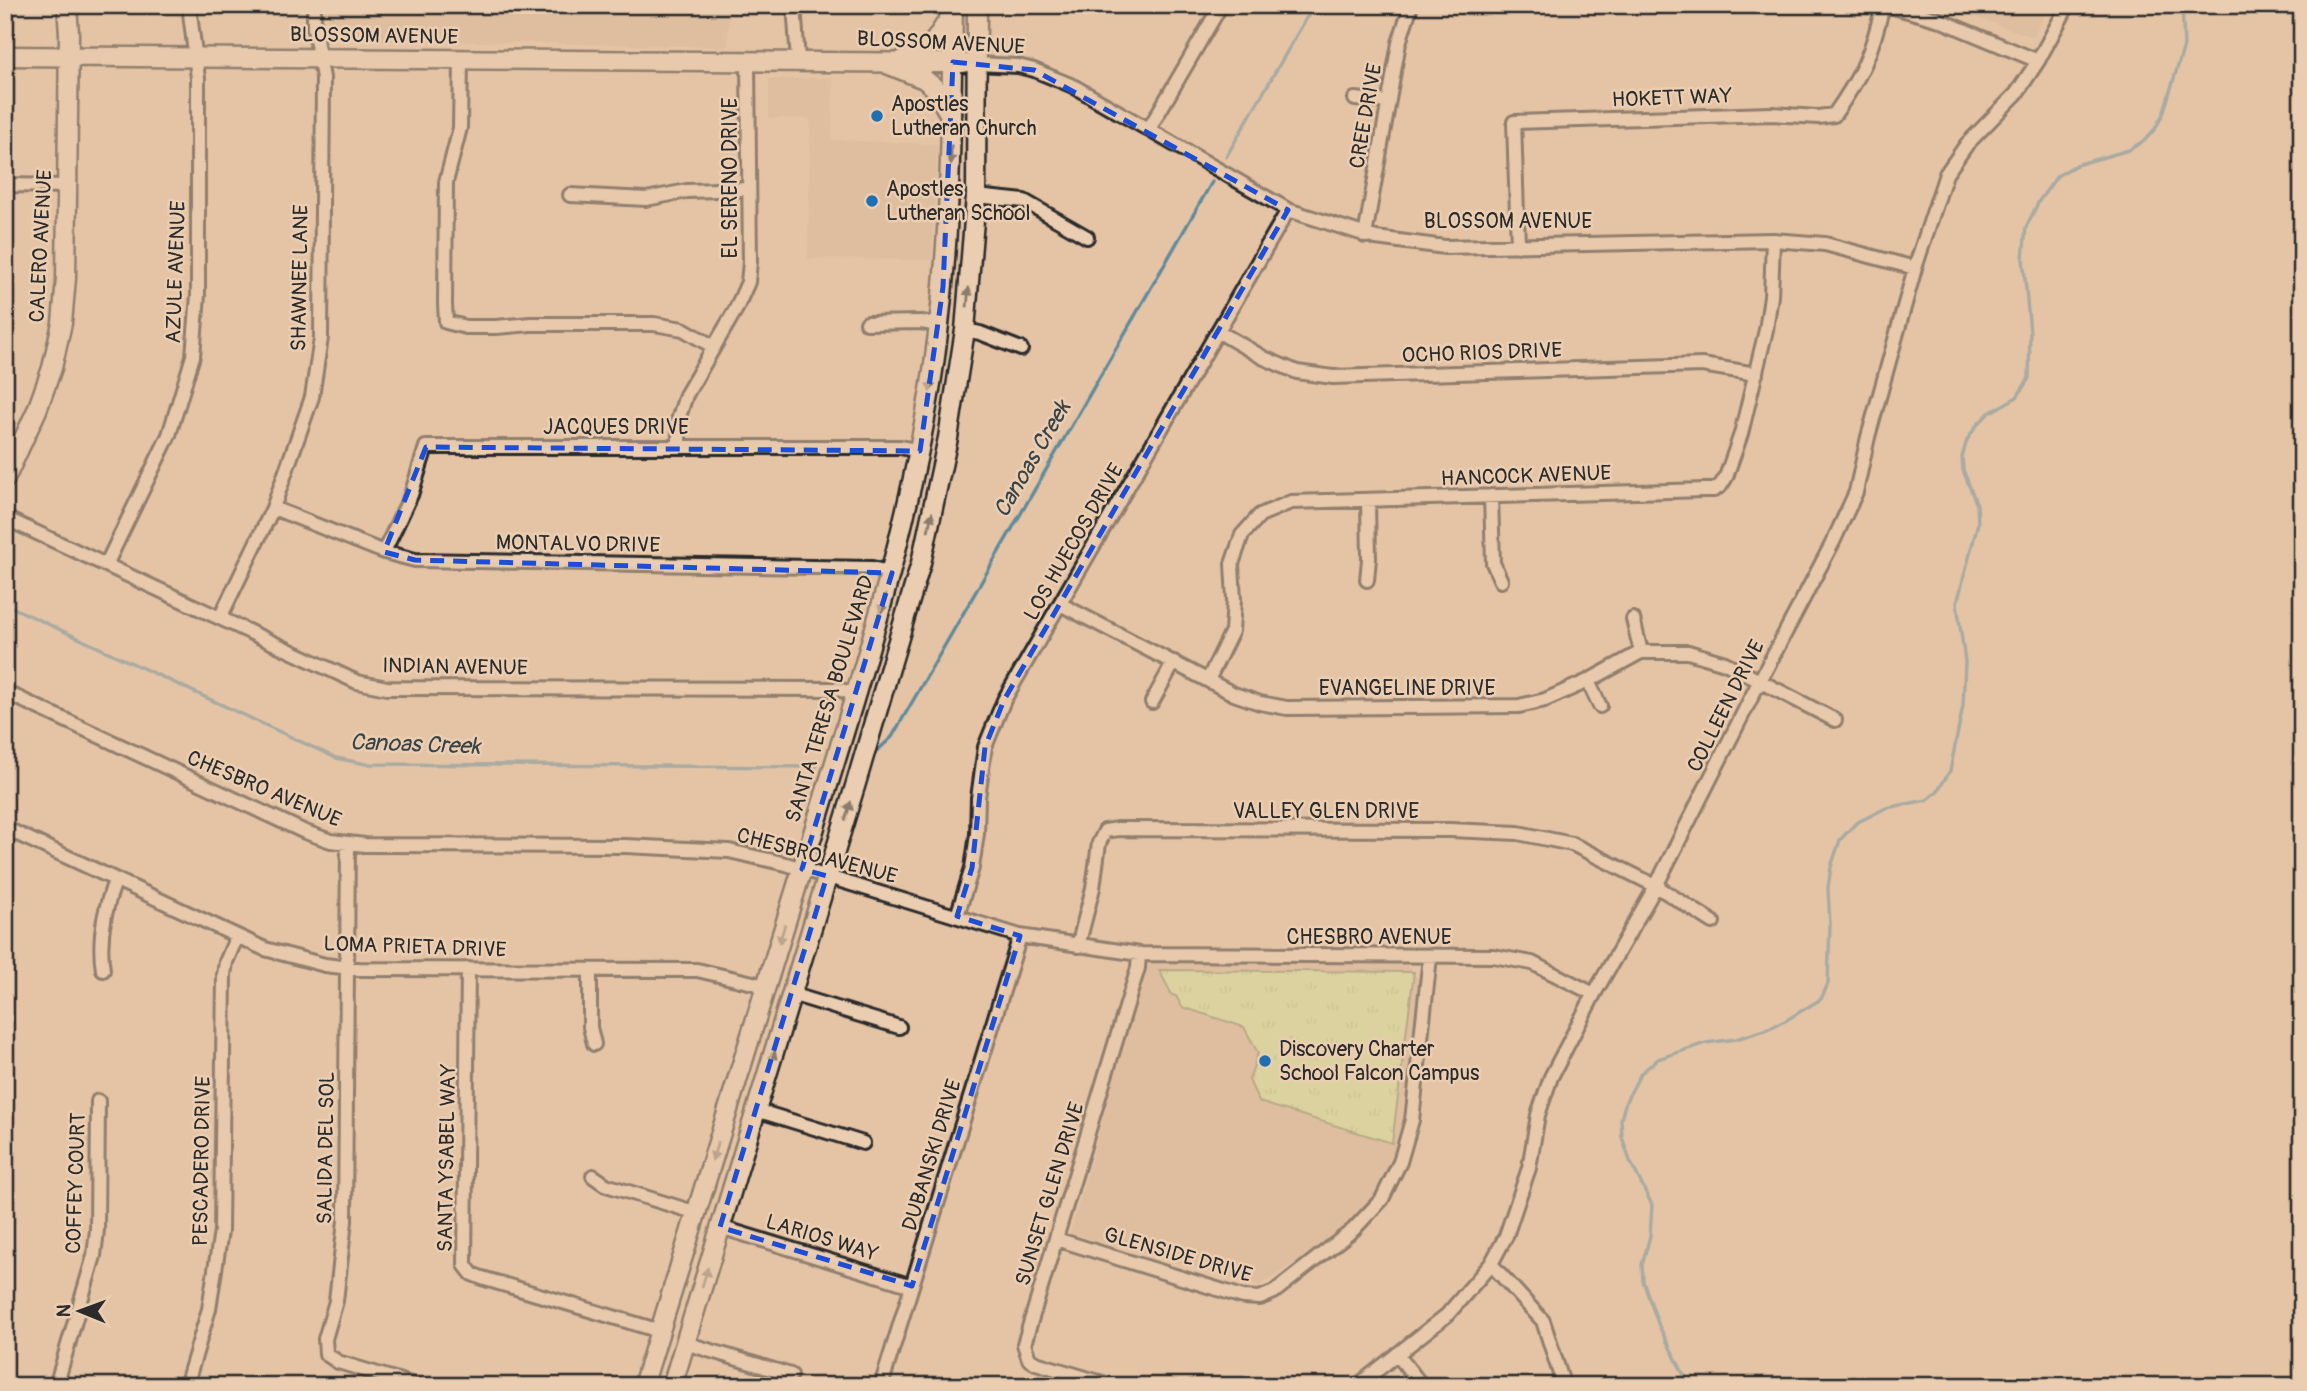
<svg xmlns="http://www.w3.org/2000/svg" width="2307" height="1391" viewBox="0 0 2307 1391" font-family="Pangolin,sans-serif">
<defs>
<pattern id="grass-tufts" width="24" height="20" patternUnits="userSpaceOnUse" patternTransform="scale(1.75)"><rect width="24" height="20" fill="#d1e397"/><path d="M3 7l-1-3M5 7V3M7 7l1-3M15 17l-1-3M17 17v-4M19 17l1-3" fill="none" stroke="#b4c382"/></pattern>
</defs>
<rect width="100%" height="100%" fill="#e5c4a6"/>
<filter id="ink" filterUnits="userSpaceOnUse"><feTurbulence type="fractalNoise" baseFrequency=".0143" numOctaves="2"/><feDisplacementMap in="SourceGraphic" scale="14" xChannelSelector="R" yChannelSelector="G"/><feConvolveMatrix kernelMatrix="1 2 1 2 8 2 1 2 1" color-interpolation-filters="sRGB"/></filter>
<g filter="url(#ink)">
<path fill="#d7b598" d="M 328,5 L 729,5 L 728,47 L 328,39 Z
M 1939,5 L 2050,5 L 2033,37 Z
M 833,78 L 832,140 L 937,144 L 932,260 L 808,259 L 810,119 L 769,118 L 769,79 Z
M 1149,959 L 1406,964 L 1419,980 L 1399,1141 L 1376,1191 L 1345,1229 L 1260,1286 L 1070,1233 Z"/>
<path fill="url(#grass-tufts)" stroke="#7e8761" stroke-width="2" d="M 1159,970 L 1414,972 L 1392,1143 L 1259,1102 L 1249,1080 L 1258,1053 L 1244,1027 L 1182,1007 L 1176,996 L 1172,995 Z"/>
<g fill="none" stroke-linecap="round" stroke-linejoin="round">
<path stroke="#618b9b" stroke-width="3.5" d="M 1226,157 L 1314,5
M 5,604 L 336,758 L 366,764 L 816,767
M 878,750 L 892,737 L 1212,182
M 1680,1386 L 1686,1382 L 1685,1377 L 1659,1326 L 1643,1281 L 1642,1265 L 1650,1236 L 1652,1205 L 1630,1161 L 1622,1137 L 1621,1119 L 1626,1101 L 1641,1073 L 1658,1059 L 1706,1043 L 1736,1039 L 1765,1030 L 1785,1021 L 1821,999 L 1828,984 L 1830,925 L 1828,888 L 1831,867 L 1840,840 L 1856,823 L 1886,808 L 1927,800 L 1937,792 L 1950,771 L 1963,706 L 1965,662 L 1957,603 L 1978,523 L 1977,505 L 1963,470 L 1962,457 L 1967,440 L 1977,425 L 1989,413 L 2017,397 L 2029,378 L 2030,332 L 2023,258 L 2026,227 L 2039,201 L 2057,176 L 2076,165 L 2129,150 L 2145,140 L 2155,129 L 2163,114 L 2184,46 L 2182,5"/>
<g stroke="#2b2b2b" stroke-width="18">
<path id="street" d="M 794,5 L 798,61
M 1886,5 L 1937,19 L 2038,61
M 461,60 L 460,128 L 446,182 L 445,304 L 446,322 L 466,327 L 496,327 L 531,324 L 654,324 L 683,329 L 714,347
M 976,64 L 1018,66 L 1034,70 L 1073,86 L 1288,210 L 1376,238 L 1445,247 L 1773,240 L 1825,244 L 1915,268
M 1355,99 L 1388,102
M 1149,129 L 1221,5
M 5,185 L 67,186
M 570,195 L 646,199 L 687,191 L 748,189
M 976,196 L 1024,201 L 1087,237
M 1365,236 L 1399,43 L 1411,5
M 1518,246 L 1514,122 L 1771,114 L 1818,117 L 1834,115 C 1862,75 1872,53 1883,5
M 867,323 L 921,322 L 939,325
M 965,330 L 980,333 L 1021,349
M 1219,332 L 1264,358 L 1297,372 L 1333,377 L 1702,365 L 1756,374
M 679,445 L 679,417 L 686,395 L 736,309 L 748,282 L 750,262 L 748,61
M 1491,496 L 1493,563 L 1501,581
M 273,508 L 384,552 L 415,560 L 872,568 L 892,573
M 5,518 L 357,682 L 387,688 L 837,689 L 856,694
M 384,552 L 411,495 L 426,447 L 900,447 L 920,451
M 106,565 L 169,435 L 193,356 L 198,295 L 198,78 L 189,5
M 1367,580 L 1369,559 L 1368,500
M 1060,604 L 1234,694 L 1260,703 L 1287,708 L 1519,706 L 1545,700 L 1588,681 L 1641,652 L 1688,652 L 1725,663 L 1835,720
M 220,618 L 273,508 L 312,397 L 321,338 L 323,78 L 314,28 L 314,5
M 1633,619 L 1641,652
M 1208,680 L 1232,631 L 1234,600 L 1232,564 L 1242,535 L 1260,515 L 1291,502 L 1705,490 L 1714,490 L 1721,485 L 1726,477 L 1741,434 L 1766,330 L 1771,296 L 1773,240
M 1588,681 L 1600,706
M 5,692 L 305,832 L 331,841 L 365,845 L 625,846 L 729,851 L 786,864 L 1020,936 L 1139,954 L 1493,956 L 1532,963 L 1594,994
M 1152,702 L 1174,662
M 5,828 L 265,949 L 325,965 L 359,969 L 697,970 L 766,986
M 348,844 L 345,1221 L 336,1301 L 325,1339 L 326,1354 L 338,1362 L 418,1386
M 957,916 L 972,868 L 977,834 L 978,798 L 985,747 L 1004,700 L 1288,210
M 1078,946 L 1093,888 L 1099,843 L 1105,831 L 1118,829 L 1450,830 L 1518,833 L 1572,844 L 1656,886 L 1713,922
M 468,969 L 465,1265 L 472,1274 L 482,1278 L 660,1331
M 103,970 C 98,939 104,910 115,881
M 590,970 L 590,1027 L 594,1044
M 791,994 L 899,1027
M 756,1110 L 863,1143
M 593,1176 L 606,1185 L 697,1213
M 720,1227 L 912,1286
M 1056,1239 L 1243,1297 L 1260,1298 L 1274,1292 L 1353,1230 L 1382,1199 L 1400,1162 L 1412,1120 L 1430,957
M 1491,1264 L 1543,1321 L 1561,1377
M 685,1343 L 791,1375
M 1397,1354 L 1422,1386
M 56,1386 L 94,1256 L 97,1230 L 98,1101
M 186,1386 L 209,1309 L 221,1231 L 224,975 L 226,962 L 237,936
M 881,1386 L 1020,936
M 1113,1386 L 1036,1363 L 1029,1359 L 1024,1344 L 1138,968 L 1139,954
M 1357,1386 L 1447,1315 L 1491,1264 L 1506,1236 L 1529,1168 L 1538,1115 L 1551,1077 L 1594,994 L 1656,886 L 1754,692 L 1833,542 L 1856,492 L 1868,437 L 1915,268 L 1946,174 L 1967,144 L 2016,94 L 2038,61 L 2068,5"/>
</g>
<g stroke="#2b2b2b" stroke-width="23">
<path id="secondary" d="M 5,56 L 963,63
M 904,59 L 934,42 L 951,16
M 887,64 L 924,79 L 934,87 L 951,117
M 5,479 L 37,410 L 52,368 L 62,323 L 66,278 L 69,34 L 67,5
M 643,1386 C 698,1208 753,1030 807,853 C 854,700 904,548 930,390 C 951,263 951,134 953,5
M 672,1386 L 856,783 L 921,563 L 948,438 L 965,330 L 976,196 L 977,5"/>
</g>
<use href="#street" stroke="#ebceb2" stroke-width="12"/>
<use href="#secondary" stroke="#ebceb2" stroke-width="18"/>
</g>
<defs><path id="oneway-solid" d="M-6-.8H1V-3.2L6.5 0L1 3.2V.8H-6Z" transform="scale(1.75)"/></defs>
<g fill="#8b7c6e">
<use href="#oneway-solid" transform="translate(951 155) rotate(91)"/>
<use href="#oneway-solid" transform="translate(968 297) rotate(-85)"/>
<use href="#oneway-solid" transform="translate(931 382) rotate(98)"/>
<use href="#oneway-solid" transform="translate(930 522) rotate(-78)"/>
<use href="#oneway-solid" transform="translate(883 604) rotate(107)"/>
<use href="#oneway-solid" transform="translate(848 811) rotate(-73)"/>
<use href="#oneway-solid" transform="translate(782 934) rotate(107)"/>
<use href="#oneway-solid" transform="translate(772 1060) rotate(-73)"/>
<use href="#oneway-solid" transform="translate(715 1151) rotate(107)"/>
<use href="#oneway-solid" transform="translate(705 1277) rotate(-73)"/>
</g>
</g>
<path d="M0 0H2307V1391H0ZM 953,62 L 1034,70 L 1288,210 L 1004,700 L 985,747 L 972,868 L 957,916 L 1020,936 L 912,1286 L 720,1227 L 827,876 L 802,869 L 892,573 L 415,560 L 384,552 L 426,447 L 920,451 L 943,287 Z" fill="#e5c4a6" fill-opacity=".55" fill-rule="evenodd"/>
<path fill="none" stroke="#1d4ed8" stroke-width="5" stroke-dasharray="14 9" stroke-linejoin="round" d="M 953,62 L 1034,70 L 1288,210 L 1004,700 L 985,747 L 972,868 L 957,916 L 1020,936 L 912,1286 L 720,1227 L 827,876 L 802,869 L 892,573 L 415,560 L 384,552 L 426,447 L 920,451 L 943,287 Z"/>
<g fill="#1f6fb2" stroke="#ebceb2" stroke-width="2.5">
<circle cx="877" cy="116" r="7"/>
<circle cx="872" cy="201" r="7"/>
<circle cx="1265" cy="1061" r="7"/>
</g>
<g text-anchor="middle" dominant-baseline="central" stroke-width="5" stroke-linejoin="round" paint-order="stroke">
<g font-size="21" fill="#2b2b2b" stroke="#ebceb2">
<text transform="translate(374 36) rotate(1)">BLOSSOM AVENUE</text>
<text transform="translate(941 43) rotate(3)">BLOSSOM AVENUE</text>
<text transform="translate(1672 98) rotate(-2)">HOKETT WAY</text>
<text transform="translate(1366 116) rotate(-80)">CREE DRIVE</text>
<text transform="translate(730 178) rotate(-90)">EL SERENO DRIVE</text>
<text x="1508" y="221">BLOSSOM AVENUE</text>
<text transform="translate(41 246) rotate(-87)">CALERO AVENUE</text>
<text transform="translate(176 272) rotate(-88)">AZULE AVENUE</text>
<text transform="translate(300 278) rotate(-89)">SHAWNEE LANE</text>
<text transform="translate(1482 353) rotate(-2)">OCHO RIOS DRIVE</text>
<text x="616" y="427">JACQUES DRIVE</text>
<text transform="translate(1526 476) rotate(-2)">HANCOCK AVENUE</text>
<text transform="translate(1074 542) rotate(-60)">LOS HUECOS DRIVE</text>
<text transform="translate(578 544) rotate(1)">MONTALVO DRIVE</text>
<text transform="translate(455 667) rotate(1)">INDIAN AVENUE</text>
<text x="1407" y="688">EVANGELINE DRIVE</text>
<text transform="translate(830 699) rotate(-73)">SANTA TERESA BOULEVARD</text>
<text transform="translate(1726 706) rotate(-63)">COLLEEN DRIVE</text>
<text transform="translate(264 789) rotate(23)">CHESBRO AVENUE</text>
<text x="1326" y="811">VALLEY GLEN DRIVE</text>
<text transform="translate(817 856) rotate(15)">CHESBRO AVENUE</text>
<text x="1369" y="937">CHESBRO AVENUE</text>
<text transform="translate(415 947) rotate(2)">LOMA PRIETA DRIVE</text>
<text transform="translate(326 1148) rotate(-89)">SALIDA DEL SOL</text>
<text transform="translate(932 1155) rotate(-73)">DUBANSKI DRIVE</text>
<text transform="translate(447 1158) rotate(-89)">SANTA YSABEL WAY</text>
<text transform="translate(202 1161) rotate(-89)">PESCADERO DRIVE</text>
<text transform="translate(76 1183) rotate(-88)">COFFEY COURT</text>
<text transform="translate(1050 1194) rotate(-73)">SUNSET GLEN DRIVE</text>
<text transform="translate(822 1238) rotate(17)">LARIOS WAY</text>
<text transform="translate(1178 1255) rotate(16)">GLENSIDE DRIVE</text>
</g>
<g font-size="21" fill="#2b2b2b" stroke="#ebceb2" text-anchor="start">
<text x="891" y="104">Apostles<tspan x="891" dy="24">Lutheran Church</tspan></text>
<text x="886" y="189">Apostles<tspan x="886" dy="24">Lutheran School</tspan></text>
<text x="1279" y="1049">Discovery Charter<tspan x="1279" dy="24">School Falcon Campus</tspan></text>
</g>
<g font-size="23" font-style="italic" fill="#384347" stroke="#ebceb2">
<text transform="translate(1032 459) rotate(-60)">Canoas Creek</text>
<text transform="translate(415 744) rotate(2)">Canoas Creek</text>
</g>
</g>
<rect width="2307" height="1391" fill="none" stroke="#ebceb2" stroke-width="28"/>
<rect x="14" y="14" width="2279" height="1363" fill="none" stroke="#2b2b2b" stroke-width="2.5" filter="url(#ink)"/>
<g transform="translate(80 1311) rotate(271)" stroke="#ebceb2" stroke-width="5" paint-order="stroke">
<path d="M0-5L12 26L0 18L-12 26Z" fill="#2b2b2b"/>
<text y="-10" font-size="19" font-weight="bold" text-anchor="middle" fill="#2b2b2b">N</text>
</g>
</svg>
